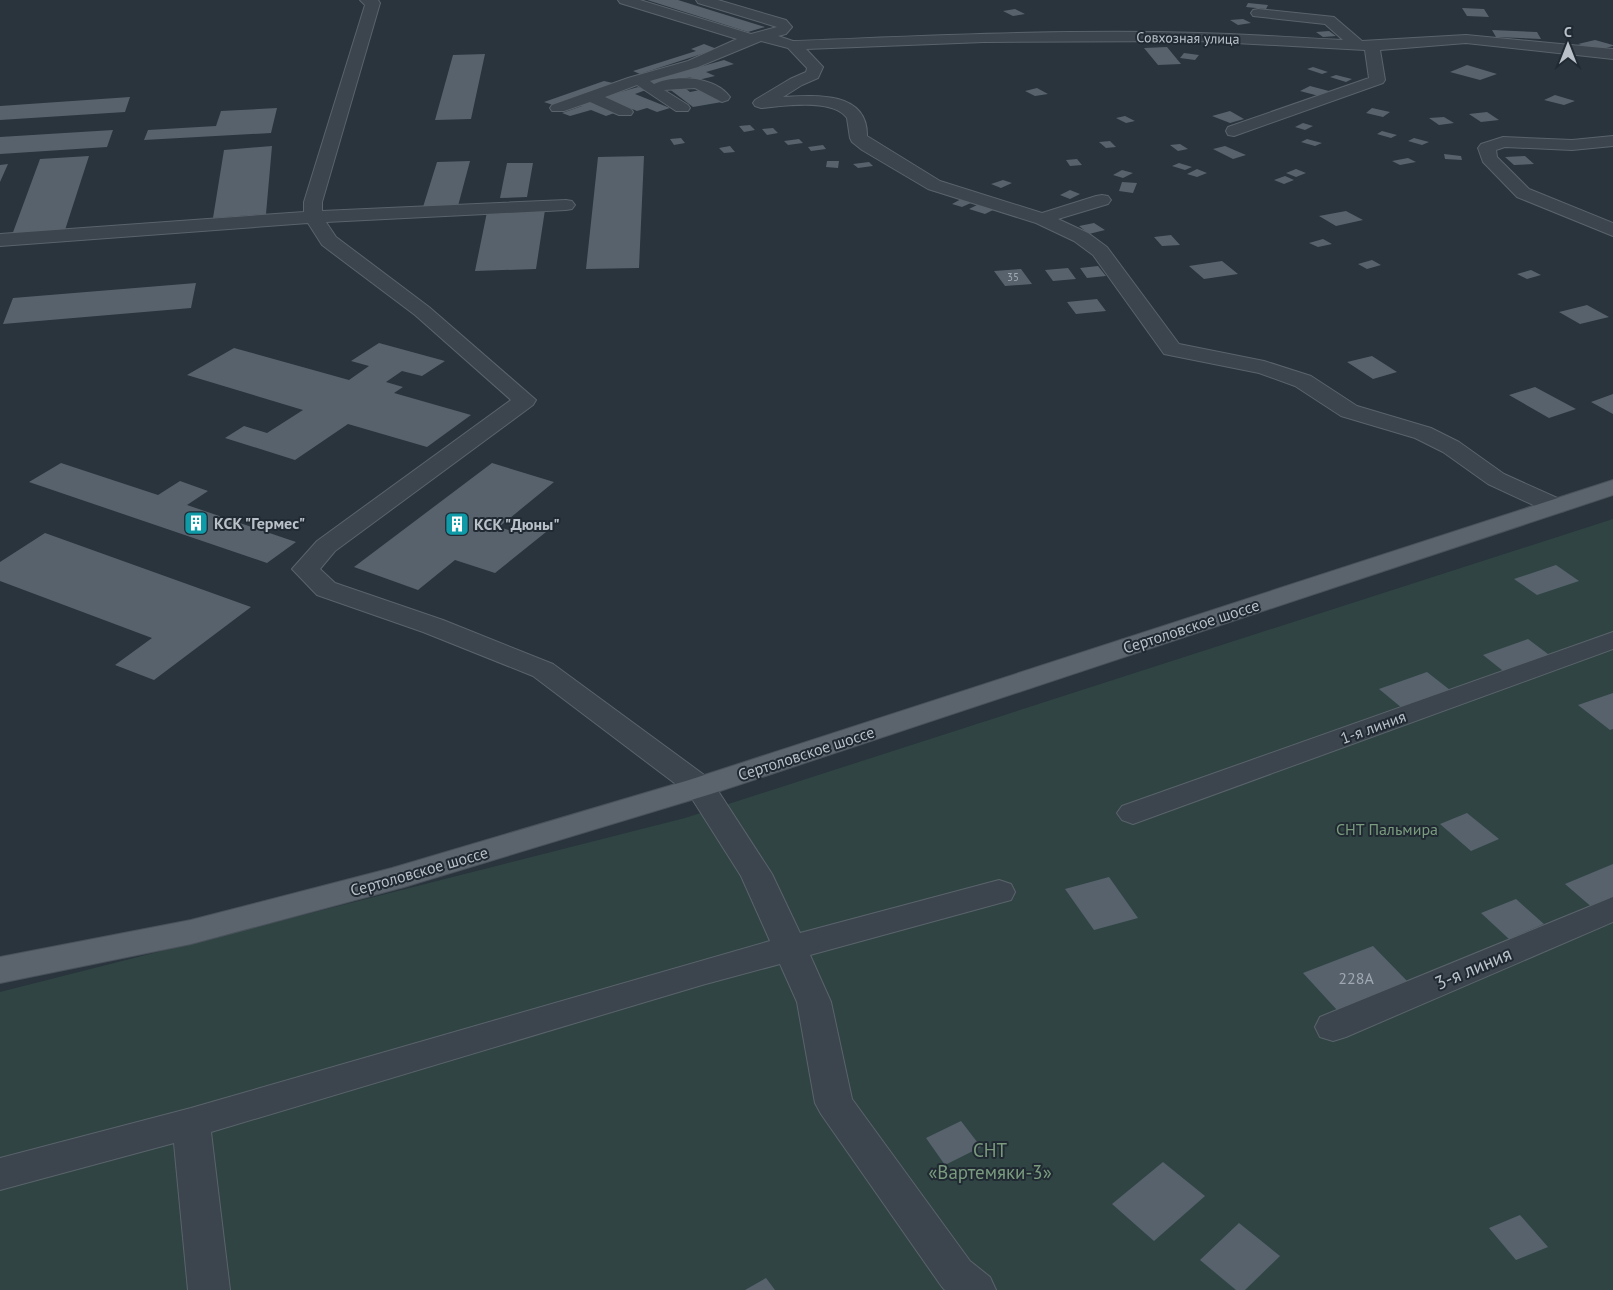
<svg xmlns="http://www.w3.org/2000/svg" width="1613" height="1290" viewBox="0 0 1613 1290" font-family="'PT Sans',sans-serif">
<rect width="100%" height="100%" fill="#29343d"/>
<path fill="#304543" d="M 1613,519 L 1613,1290 L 0,1290 L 0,992 L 685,818 Z"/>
<path fill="#57626d" d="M 647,0 L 678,0 L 765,27 L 748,32 Z
M 1248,3 L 1268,5 L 1266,9 L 1246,7 Z
M 1462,8 L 1484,9 L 1489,17 L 1467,16 Z
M 1015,9 L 1025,14 L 1013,16 L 1003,11 Z
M 1243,19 L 1251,23 L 1238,25 L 1230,20 Z
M 1492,30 L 1537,32 L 1541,39 L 1496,37 Z
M 1329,31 L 1336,36 L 1323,37 L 1316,32 Z
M 1595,40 L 1613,45 L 1613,46 L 1598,50 L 1578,44 Z
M 704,44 L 717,49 L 640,74 L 633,71 L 696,51 L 691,49 Z
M 1167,47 L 1181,64 L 1158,65 L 1144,48 Z
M 1184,53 L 1199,55 L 1195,60 L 1180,58 Z
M 485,54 L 471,119 L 435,120 L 453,55 Z
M 724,60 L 734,64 L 706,72 L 715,76 L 698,80 L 689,77 L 664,84 L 653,85 L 647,82 Z
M 1467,65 L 1497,74 L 1480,80 L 1450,72 Z
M 1313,67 L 1328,72 L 1322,74 L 1307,69 Z
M 1336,75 L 1352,79 L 1346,82 L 1330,77 Z
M 604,81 L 613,83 L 553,105 L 544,102 Z
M 681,85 L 690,92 L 705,89 L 722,102 L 693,107 L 668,88 Z
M 1310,86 L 1329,91 L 1319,96 L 1300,91 Z
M 638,87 L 646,90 L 635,94 L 670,108 L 657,112 L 647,108 L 637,111 L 603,97 Z
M 1037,88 L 1048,94 L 1035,96 L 1025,91 Z
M 1555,95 L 1575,101 L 1564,105 L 1544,100 Z
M 130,97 L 125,112 L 0,120 L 0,106 Z
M 590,101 L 617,112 L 606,116 L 591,110 L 570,116 L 562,113 L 582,106 L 579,105 Z
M 277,108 L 271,133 L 144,140 L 148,130 L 216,126 L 221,111 Z
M 1372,108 L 1390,112 L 1383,117 L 1366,113 Z
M 1230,111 L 1244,119 L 1230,123 L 1212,116 Z
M 1487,112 L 1499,120 L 1481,122 L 1469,114 Z
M 1125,116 L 1135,121 L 1126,123 L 1116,118 Z
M 1444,117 L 1454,123 L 1439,125 L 1429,118 Z
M 1303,123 L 1313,126 L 1305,130 L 1295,127 Z
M 750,125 L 755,130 L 744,132 L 739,126 Z
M 773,128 L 778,133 L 767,135 L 762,129 Z
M 113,130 L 107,147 L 0,154 L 0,137 Z
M 1382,131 L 1397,135 L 1391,138 L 1377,134 Z
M 681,138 L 685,143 L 674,145 L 670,139 Z
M 1414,138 L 1429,142 L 1422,145 L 1408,141 Z
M 799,139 L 803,143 L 788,145 L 784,141 Z
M 1307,139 L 1322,143 L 1315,146 L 1301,142 Z
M 1110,141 L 1116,147 L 1106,148 L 1099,142 Z
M 1180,144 L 1188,149 L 1178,151 L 1170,145 Z
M 823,145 L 826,149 L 811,151 L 808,147 Z
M 272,146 L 266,214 L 213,218 L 224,150 Z
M 730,146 L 735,152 L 724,153 L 719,148 Z
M 1225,146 L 1246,155 L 1233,159 L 1213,149 Z
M 1444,154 L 1461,156 L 1462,160 L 1445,159 Z
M 89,156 L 65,230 L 12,235 L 40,159 Z
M 644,156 L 639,268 L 586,269 L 598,157 Z
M 1525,156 L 1534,164 L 1514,165 L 1505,157 Z
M 1408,158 L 1416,162 L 1400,165 L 1392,161 Z
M 1077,159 L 1082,165 L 1070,166 L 1066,160 Z
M 470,161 L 458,206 L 423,207 L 437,162 Z
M 827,161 L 839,161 L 838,168 L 826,167 Z
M 869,162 L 873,166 L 858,168 L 853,164 Z
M 507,163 L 533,163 L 527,197 L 500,198 Z
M 1179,163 L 1192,167 L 1185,170 L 1172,166 Z
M 8,164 L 0,182 L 0,165 Z
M 1197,169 L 1207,173 L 1197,177 L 1187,174 Z
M 1296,169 L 1306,173 L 1296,177 L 1286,173 Z
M 1122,170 L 1133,173 L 1123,178 L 1113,175 Z
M 1285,176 L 1294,180 L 1284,184 L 1274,180 Z
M 1003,180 L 1012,183 L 1001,188 L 991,184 Z
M 1122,182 L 1137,183 L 1133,193 L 1119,191 Z
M 1070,190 L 1080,194 L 1070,199 L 1060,195 Z
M 963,198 L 973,202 L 962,207 L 952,204 Z
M 981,203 L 997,208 L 985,214 L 969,209 Z
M 545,210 L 536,269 L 475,271 L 487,212 Z
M 1346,211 L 1363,220 L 1336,226 L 1319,216 Z
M 1094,223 L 1105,230 L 1089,234 L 1079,226 Z
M 1171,235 L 1180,245 L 1162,246 L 1154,237 Z
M 1323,239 L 1332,244 L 1318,247 L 1309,243 Z
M 1372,260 L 1381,265 L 1367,269 L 1358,264 Z
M 1222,261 L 1238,274 L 1204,279 L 1189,266 Z
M 1098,266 L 1106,276 L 1087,278 L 1080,268 Z
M 1068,268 L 1076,279 L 1053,281 L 1045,270 Z
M 1021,269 L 1032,284 L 1005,286 L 994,271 Z
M 1531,270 L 1541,275 L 1527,279 L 1517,274 Z
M 196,283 L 191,308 L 3,324 L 13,298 Z
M 1097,299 L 1106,311 L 1076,314 L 1067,302 Z
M 1587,305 L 1609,317 L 1580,324 L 1559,312 Z
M 379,343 L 445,361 L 422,376 L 402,371 L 386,382 L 403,387 L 394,393 L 471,415 L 427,447 L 348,424 L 295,460 L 225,438 L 244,426 L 267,433 L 303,410 L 187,375 L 234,348 L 349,380 L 369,366 L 351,361 Z
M 1372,356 L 1397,372 L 1373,379 L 1347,362 Z
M 1535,387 L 1576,409 L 1549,418 L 1509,395 Z
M 1613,394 L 1613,414 L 1591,402 Z
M 61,463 L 158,495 L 180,481 L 208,491 L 187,505 L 296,542 L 267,563 L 29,482 Z
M 492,463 L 554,482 L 499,527 L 515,532 L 528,521 L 551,528 L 495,573 L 455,560 L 418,590 L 354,567 Z
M 45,533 L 251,607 L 154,680 L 115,665 L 152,638 L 0,581 L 0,562 Z
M 1556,565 L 1579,581 L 1537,595 L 1514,579 Z
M 1528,639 L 1552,657 L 1507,674 L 1483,655 Z
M 1427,672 L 1450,690 L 1402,708 L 1379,689 Z
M 1613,693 L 1613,729 L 1610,730 L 1578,705 Z
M 1467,813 L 1499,839 L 1471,851 L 1440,824 Z
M 1613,864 L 1613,901 L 1594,909 L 1565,884 Z
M 1109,877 L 1138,918 L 1094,930 L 1065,889 Z
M 1516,899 L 1544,924 L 1509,939 L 1481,913 Z
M 1373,946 L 1409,983 L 1337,1010 L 1303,973 Z
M 961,1121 L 981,1147 L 945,1165 L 926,1138 Z
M 1163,1162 L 1205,1196 L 1154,1241 L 1112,1204 Z
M 1520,1215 L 1548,1247 L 1516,1260 L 1489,1228 Z
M 1239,1223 L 1280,1256 L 1245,1290 L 1236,1290 L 1200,1260 Z
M 766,1278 L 775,1290 L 745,1290 Z"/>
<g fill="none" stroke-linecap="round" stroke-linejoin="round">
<g stroke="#5a636b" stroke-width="2">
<path id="minor" d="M 360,0 L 378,0 L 380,3 L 322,202 L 322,211 L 566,200 L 572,201 L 575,205 L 572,209 L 566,210 L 326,222 L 336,237 L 429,307 L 536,400 L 533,405 L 335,551 L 320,569 L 335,583 L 443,620 L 553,664 L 711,780 L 772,874 L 800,933 L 999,880 L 1011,884 L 1015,892 L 1011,900 L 810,955 L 831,1002 L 852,1099 L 970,1261 L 990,1277 L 996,1290 L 945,1290 L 942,1287 L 821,1114 L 815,1103 L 797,1002 L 780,964 L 702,985 L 211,1132 L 230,1290 L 188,1290 L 174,1143 L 0,1190 L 0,1158 L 191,1108 L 770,941 L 741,876 L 689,794 L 533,676 L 423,632 L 317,595 L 292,569 L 317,541 L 511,400 L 415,315 L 322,245 L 308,223 L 0,246 L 0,234 L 304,212 L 304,202 L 365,5 Z
M 618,0 L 640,0 L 751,34 L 777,27 L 698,3 L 696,0 L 718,0 L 786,20 L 792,27 L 786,34 L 778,36 L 793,41 C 928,36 1064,29 1199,33 C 1247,34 1295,38 1343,40 L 1325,24 L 1253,16 L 1251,13 L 1253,10 L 1258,9 L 1334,17 L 1362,41 L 1466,35 L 1613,49 L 1613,59 L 1466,43 L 1380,50 L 1385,80 L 1383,83 L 1234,136 L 1228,135 L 1226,131 L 1228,127 L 1369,78 L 1365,50 L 1199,41 L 984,42 L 806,49 L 823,67 L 818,78 L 802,85 L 783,97 C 815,95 868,91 867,136 L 940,181 L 1042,213 L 1096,196 L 1102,195 L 1108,196 L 1111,200 L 1108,204 L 1058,219 L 1088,233 L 1107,247 L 1179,344 L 1264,361 L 1311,376 L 1357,406 L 1431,428 L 1459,442 L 1504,474 L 1564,501 L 1567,506 L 1564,511 L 1555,513 L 1546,511 L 1488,484 L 1443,452 L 1415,438 L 1341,416 L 1295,386 L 1259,373 L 1164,354 L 1093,255 L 1074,241 L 1036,223 L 928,189 L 862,150 L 852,142 L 850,138 L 847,118 C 833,98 783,106 761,108 L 755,106 L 753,103 L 755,100 L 790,79 L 806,72 L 807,68 L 788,48 L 761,41 L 698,67 L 650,81 L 654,84 C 675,74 715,76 730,97 L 728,100 L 722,102 L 695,88 L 664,90 L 688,105 L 690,108 L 688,111 L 676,111 L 637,85 L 605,97 L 631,109 L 633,112 L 631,115 L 619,115 L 590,102 L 564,111 L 552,111 L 550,108 L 552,105 L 628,78 L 688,61 L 737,39 L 620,3 Z
M 1613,136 L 1613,146 L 1572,150 L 1505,147 L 1496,150 L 1497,157 L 1529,189 L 1613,223 L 1613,236 L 1517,197 L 1483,162 L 1478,148 L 1481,144 L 1503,137 L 1572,140 Z
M 1613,632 L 1613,649 L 1144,820 L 1133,824 L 1122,820 L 1117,813 L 1122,806 Z
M 1613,897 L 1613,922 L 1346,1037 L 1333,1041 L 1320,1037 L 1315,1027 L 1320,1017 Z"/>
</g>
<g stroke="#49515a" stroke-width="2">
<path id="major" d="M 1613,480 L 1613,495 L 711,794 L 404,887 L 191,944 L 0,983 L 0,957 L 191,920 L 392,868 L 689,780 Z"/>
</g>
<use href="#minor" fill="#3c454e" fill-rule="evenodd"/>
<use href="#major" fill="#5b646d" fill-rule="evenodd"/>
</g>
<defs>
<g id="building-square" transform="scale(1.25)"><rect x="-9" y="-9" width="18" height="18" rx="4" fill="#0f9aa8" stroke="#212a33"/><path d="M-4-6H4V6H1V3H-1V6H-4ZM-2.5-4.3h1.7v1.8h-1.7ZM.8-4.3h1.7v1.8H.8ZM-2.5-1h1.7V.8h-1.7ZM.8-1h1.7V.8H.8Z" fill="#fff"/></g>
</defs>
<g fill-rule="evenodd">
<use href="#building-square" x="196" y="523"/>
<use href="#building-square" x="457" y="524"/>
</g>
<g text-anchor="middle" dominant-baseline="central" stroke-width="4" stroke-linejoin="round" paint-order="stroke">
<g font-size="11" fill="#a0a8b1">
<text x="1013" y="277">35</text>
</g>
<g font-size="14" fill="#b9c0c8" stroke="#212a33">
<text transform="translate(1188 38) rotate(1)">Совхозная улица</text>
</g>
<g font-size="16" font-weight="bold" fill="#b9c0c8" stroke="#212a33" text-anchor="start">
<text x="214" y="523">КСК "Гермес"</text>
<text x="474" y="524">КСК "Дюны"</text>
</g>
<g font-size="16" fill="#b9c0c8" stroke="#212a33">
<text transform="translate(1191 626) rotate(-18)">Сертоловское шоссе</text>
<text transform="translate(1373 727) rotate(-20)">1-я линия</text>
<text transform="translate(806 753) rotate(-18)">Сертоловское шоссе</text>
<text transform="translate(419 871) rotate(-16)">Сертоловское шоссе</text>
</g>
<g font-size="16" fill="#7a9b7e" stroke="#212a33">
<text x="1387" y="829">СНТ Пальмира</text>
</g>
<g font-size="16" fill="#a0a8b1">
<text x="1356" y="978">228А</text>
</g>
<g font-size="19" fill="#b9c0c8" stroke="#212a33">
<text transform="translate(1473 968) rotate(-23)">3-я линия</text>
</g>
<g font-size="19" fill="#7a9b7e" stroke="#212a33">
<text x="990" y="1150">СНТ<tspan x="990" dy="22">«Вартемяки-3»</tspan></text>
</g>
</g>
<g transform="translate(1568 45)" stroke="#212a33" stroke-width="4" paint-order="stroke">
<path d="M0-4L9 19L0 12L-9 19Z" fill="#b9c0c8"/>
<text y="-8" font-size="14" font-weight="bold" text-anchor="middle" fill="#b9c0c8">С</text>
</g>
</svg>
